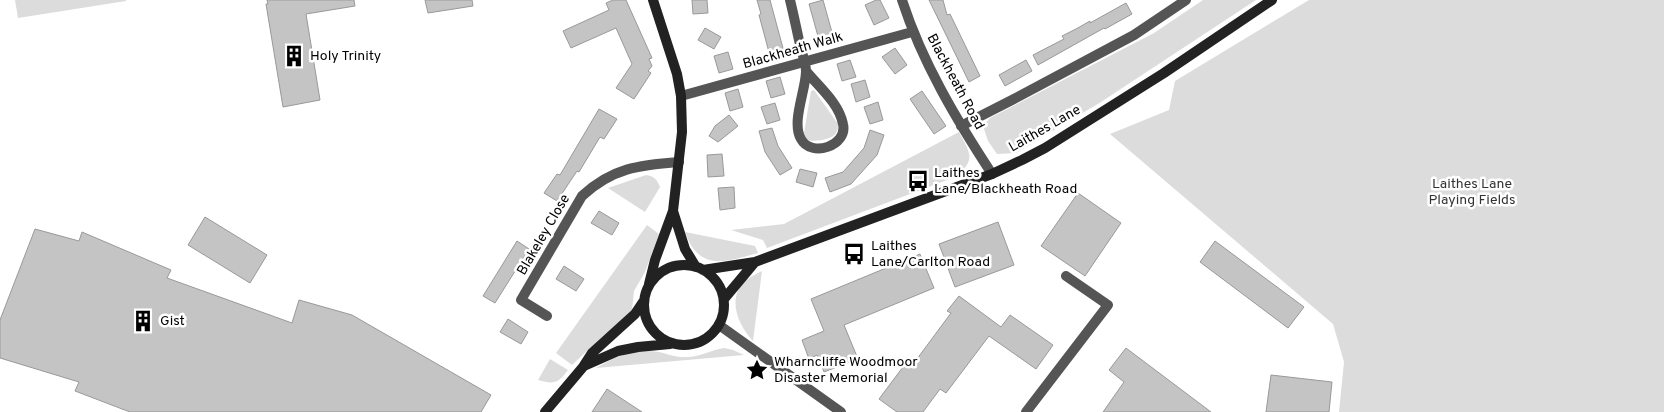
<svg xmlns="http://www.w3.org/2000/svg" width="1664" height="412" viewBox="0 0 1664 412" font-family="Overpass,sans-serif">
<rect width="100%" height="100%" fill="#fff"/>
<path fill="#dcdcdc" d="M 15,0 L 126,0 L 126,1 L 18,18 Z
M 1203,0 L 1256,0 L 1101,102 L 1016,153 L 997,154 L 988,141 L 983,126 L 990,118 L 1154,33 Z
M 1309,0 L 1664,0 L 1664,412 L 1339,412 L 1344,362 L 1333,324 L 1110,134 L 1169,110 L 1175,81 Z
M 814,90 L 838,124 C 838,127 838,130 836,133 C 832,140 814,142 807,140 L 804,133 L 811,91 Z
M 959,132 C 970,153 977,160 955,177 L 767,248 L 763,240 L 731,230 L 784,224 Z
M 646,175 C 654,176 657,179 660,187 L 645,212 L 608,188 Z
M 647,225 L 659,234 L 645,272 L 634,291 L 632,310 L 623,321 L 603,336 L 572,365 L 556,353 Z
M 685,232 L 755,246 L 758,253 C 725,262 699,272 685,232 Z
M 762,271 L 753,341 C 739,326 726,299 745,281 C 750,277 756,274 762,271 Z
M 724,348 L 733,350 L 744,355 L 596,368 C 616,356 636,348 659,352 C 668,354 677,358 686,357 C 700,357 711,350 724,348 Z
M 550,359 L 568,370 C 558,383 555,385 538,380 Z"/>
<path fill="#c4c4c4" stroke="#999" d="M 267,0 L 354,0 L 355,6 L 306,14 L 320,100 L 283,107 L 266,4 L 268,4 Z
M 425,0 L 472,0 L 473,6 L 428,13 Z
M 613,0 L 626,0 L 652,58 L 649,59 L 652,66 L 648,71 L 651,73 L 634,99 L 616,88 L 632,64 L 616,28 L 571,48 L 563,31 L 609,10 L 606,3 Z
M 692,0 L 707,0 L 708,13 L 693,14 Z
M 757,0 L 770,0 L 784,52 L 770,56 L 759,15 L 761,14 Z
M 823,0 L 835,43 L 821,47 L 809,4 Z
M 876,0 L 880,0 L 889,18 L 874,25 L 865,5 Z
M 929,0 L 943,0 L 947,15 L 950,14 L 980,76 L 969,82 Z
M 1126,3 L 1132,14 L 1105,29 L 1104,28 L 1038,65 L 1033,55 L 1064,39 L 1062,36 L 1076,29 L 1090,21 L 1090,23 Z
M 705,28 L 721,37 L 714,49 L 698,40 Z
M 895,48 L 907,65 L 895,74 L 882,57 Z
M 728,52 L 733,69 L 719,73 L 714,56 Z
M 850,60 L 856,77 L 842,81 L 837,64 Z
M 1026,60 L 1032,71 L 1005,86 L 999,75 Z
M 780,77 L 785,94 L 771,98 L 766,81 Z
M 865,80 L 870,97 L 856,102 L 851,84 Z
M 738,89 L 743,107 L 730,111 L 725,93 Z
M 922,91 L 946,126 L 934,134 L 910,99 Z
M 878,102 L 883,120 L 870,124 L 864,107 Z
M 775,103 L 780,120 L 767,124 L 761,107 Z
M 599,109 L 617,119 L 604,139 L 600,137 L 579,172 L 577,171 L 557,201 L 544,193 L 557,174 L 560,175 Z
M 729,115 L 738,126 L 718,142 L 709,136 L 715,126 Z
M 772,128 L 778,146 L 792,168 L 780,175 L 765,152 L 759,131 Z
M 870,130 L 884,135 L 877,155 L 851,184 L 830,192 L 825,178 L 843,172 L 864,148 Z
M 722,154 L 724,176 L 708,177 L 707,155 Z
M 800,169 L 817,173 L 813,187 L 796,182 Z
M 734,187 L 735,208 L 720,210 L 718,188 Z
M 1078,193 L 1121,223 L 1085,276 L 1041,246 Z
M 599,211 L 619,223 L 612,235 L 591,223 Z
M 205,217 L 267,255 L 250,283 L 188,245 Z
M 998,222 L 1014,265 L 955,287 L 939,244 Z
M 35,229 L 79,241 L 82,232 L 171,270 L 167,278 L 292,323 L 299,300 L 352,315 L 491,395 L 481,412 L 130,412 L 75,391 L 79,382 L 0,358 L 0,320 Z
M 517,241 L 529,249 L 495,303 L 483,296 Z
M 1215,241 L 1304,307 L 1288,328 L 1200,262 Z
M 920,254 L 934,288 L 844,325 L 858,359 L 824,372 L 817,355 L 809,359 L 802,340 L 824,331 L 811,299 Z
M 564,266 L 584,279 L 576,291 L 556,279 Z
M 959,296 L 1001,327 L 1010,315 L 1053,345 L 1036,369 L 989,336 L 946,393 L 940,389 L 923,412 L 897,412 L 879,399 L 906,363 L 911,367 L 951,313 L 947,311 Z
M 508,319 L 528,332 L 521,344 L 500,332 Z
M 1126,348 L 1211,412 L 1103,412 L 1124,382 L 1109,370 Z
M 1271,375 L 1332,382 L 1329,412 L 1266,412 Z
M 607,389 L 642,412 L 592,412 Z"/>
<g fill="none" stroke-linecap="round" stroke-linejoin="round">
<path stroke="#555" stroke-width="10" d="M 790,0 C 794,16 797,32 801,49 C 803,56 806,64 806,71 C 806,90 791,122 801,139 C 811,158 848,146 843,124 C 839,103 819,87 806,71
M 902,0 C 922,62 956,119 992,174
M 681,96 L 912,32
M 961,126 L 1012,100 L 1134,35 L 1186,0
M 547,316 L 521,300 L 582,196 C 612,168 639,165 679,162
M 719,325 L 841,412
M 1026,412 L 1108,305 L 1066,276"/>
<path stroke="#222" stroke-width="10" d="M 673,211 L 685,249 L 696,267
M644 305a40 40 0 1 1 80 0a40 40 0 1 1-80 0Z
M 703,270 L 755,262 L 919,201 L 992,174 L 1022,160 L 1045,148 L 1164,73 L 1272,0
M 649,284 L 655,260 L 673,211 L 682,132 L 681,96 L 677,74 L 653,0
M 724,299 L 755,262
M 584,366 L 618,351 L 638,347 L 670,344
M 545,412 L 583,367 L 592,353 L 635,314 L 643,302"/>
</g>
<defs>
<g id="building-bare" transform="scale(1.725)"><path d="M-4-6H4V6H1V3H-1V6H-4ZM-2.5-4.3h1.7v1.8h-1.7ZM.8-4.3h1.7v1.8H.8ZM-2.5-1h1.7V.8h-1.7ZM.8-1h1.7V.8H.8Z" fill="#000" stroke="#fff" stroke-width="2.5" paint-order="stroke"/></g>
<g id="bus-bare" transform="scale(1.725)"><path d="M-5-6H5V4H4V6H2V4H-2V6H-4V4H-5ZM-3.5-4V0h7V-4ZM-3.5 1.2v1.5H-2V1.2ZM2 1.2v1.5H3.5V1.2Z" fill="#000" stroke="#fff" stroke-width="2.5" paint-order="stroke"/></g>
<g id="sight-bare" transform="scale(1.725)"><path d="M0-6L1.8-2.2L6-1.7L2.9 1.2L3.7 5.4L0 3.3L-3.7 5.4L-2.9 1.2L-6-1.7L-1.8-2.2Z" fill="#000" stroke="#fff" stroke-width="2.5" paint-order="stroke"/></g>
</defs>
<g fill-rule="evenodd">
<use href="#building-bare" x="294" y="56"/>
<use href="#bus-bare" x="918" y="181"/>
<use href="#bus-bare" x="854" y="254"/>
<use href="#building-bare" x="143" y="321"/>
<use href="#sight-bare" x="757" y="370"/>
</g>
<g text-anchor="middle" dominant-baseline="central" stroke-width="5" stroke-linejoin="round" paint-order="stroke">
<g font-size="14" fill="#000" stroke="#fff">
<text transform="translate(793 51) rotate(-16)">Blackheath Walk</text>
<text transform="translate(955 82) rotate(62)">Blackheath Road</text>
<text transform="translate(1045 129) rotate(-30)">Laithes Lane</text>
<text transform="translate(544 235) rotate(-60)">Blakeley Close</text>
</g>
<g font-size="14" fill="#000" stroke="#fff" text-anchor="start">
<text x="310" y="56">Holy Trinity</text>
<text x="934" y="173">Laithes<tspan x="934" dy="16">Lane/Blackheath Road</tspan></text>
<text x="871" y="246">Laithes<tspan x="871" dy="16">Lane/Carlton Road</tspan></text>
<text x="160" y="321">Gist</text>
<text x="774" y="362">Wharncliffe Woodmoor<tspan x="774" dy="16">Disaster Memorial</tspan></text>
</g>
<g font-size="14" fill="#333" stroke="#fff">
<text x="1472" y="184">Laithes Lane<tspan x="1472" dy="16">Playing Fields</tspan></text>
</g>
</g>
</svg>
